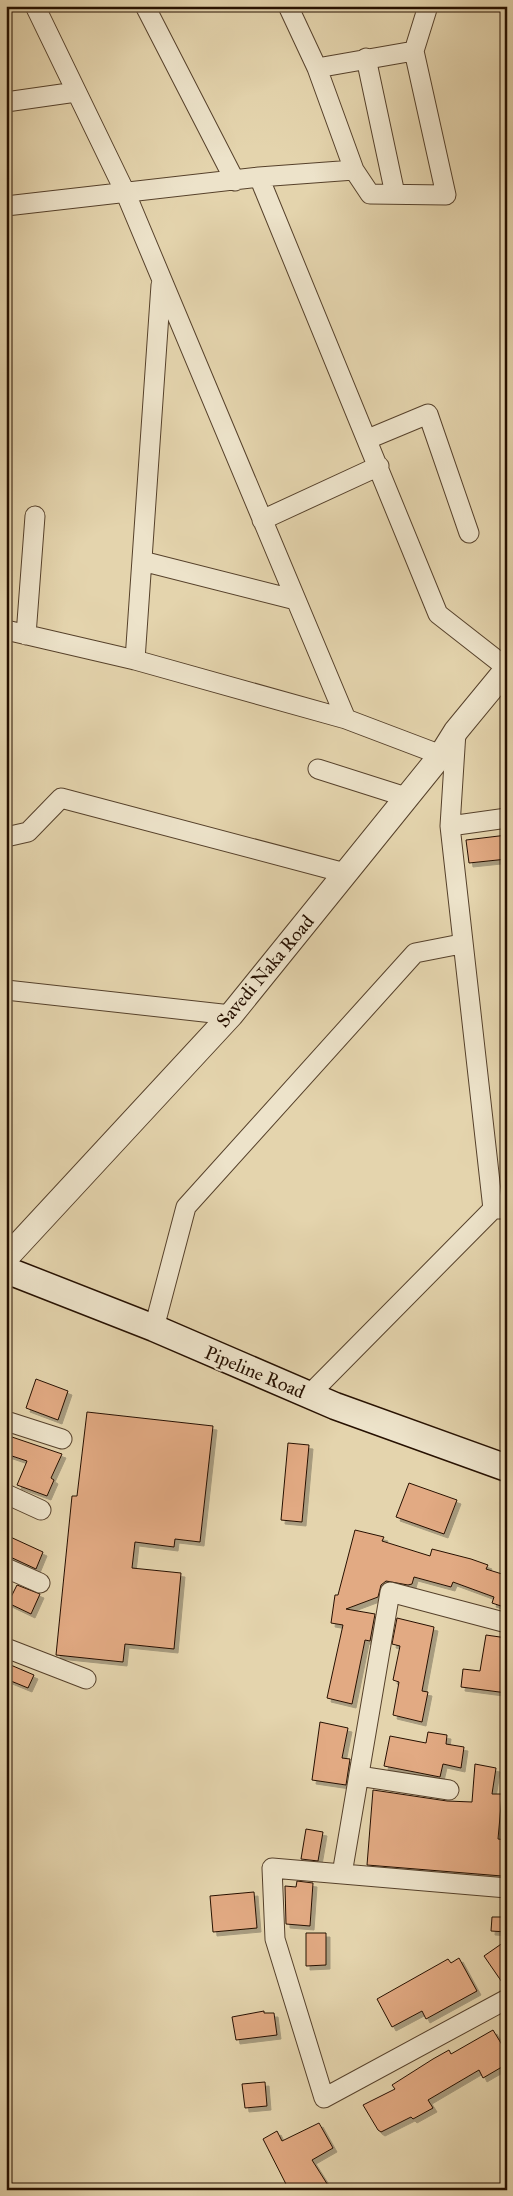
<svg xmlns="http://www.w3.org/2000/svg" width="513" height="2196" viewBox="0 0 513 2196" font-family="'IM FELL Great Primer',serif">
<defs>
<filter id="shadow"><feDropShadow dx="4" dy="4" stdDeviation="0" flood-color="#0004"/></filter>
</defs>
<rect width="100%" height="100%" fill="#e4d4ad"/>
<filter id="stains"><feTurbulence type="fractalNoise" baseFrequency=".004" numOctaves="4"/><feColorMatrix values="0 0 0 0 .2 0 0 0 0 .09 0 0 0 0 .02 0 0 0 .5 -.17"/></filter>
<radialGradient id="worn" r=".72"><stop offset=".6" stop-color="#630" stop-opacity="0"/><stop offset="1" stop-color="#630" stop-opacity=".3"/></radialGradient>
<path fill="#e2aa83" stroke="#261000" filter="url(#shadow)" d="M 507,835 L 507,859 L 469,863 L 466,840 Z
M 36,1379 L 68,1391 L 58,1420 L 26,1408 Z
M 87,1412 L 213,1426 L 200,1542 L 175,1539 L 174,1547 L 135,1542 L 132,1568 L 181,1573 L 174,1649 L 125,1644 L 123,1662 L 56,1655 L 72,1496 L 77,1496 Z
M 6,1435 L 62,1454 L 51,1478 L 54,1480 L 47,1496 L 17,1485 L 27,1461 L 6,1454 Z
M 288,1443 L 309,1445 L 302,1522 L 281,1520 Z
M 409,1483 L 457,1500 L 444,1534 L 396,1517 Z
M 355,1530 L 384,1537 L 382,1541 L 430,1556 L 432,1549 L 471,1559 L 488,1565 L 486,1569 L 502,1574 L 504,1567 L 507,1567 L 507,1608 L 492,1603 L 494,1597 L 453,1582 L 451,1587 L 414,1577 L 412,1584 L 408,1585 L 386,1581 L 381,1585 L 378,1597 L 346,1609 L 375,1614 L 370,1641 L 365,1640 L 352,1704 L 327,1698 L 343,1625 L 331,1623 L 335,1595 L 338,1595 Z
M 6,1535 L 43,1552 L 36,1569 L 6,1555 Z
M 17,1585 L 40,1594 L 31,1614 L 8,1603 Z
M 397,1618 L 434,1627 L 422,1691 L 428,1692 L 422,1722 L 393,1715 L 399,1682 L 393,1680 L 400,1646 L 392,1644 Z
M 486,1635 L 507,1638 L 507,1693 L 461,1687 L 463,1669 L 480,1671 Z
M 6,1663 L 34,1675 L 28,1688 L 6,1679 Z
M 320,1722 L 348,1728 L 342,1758 L 350,1759 L 346,1785 L 312,1780 Z
M 428,1732 L 447,1735 L 446,1744 L 464,1747 L 461,1768 L 443,1764 L 440,1777 L 384,1766 L 390,1736 L 426,1743 Z
M 475,1764 L 496,1768 L 492,1794 L 502,1794 L 498,1839 L 506,1840 L 502,1876 L 367,1865 L 373,1790 L 447,1801 L 472,1802 Z
M 306,1829 L 323,1832 L 318,1861 L 301,1859 Z
M 297,1881 L 313,1883 L 310,1926 L 286,1924 L 285,1886 L 296,1887 Z
M 254,1892 L 257,1928 L 213,1932 L 210,1896 Z
M 492,1917 L 507,1917 L 507,1932 L 491,1931 Z
M 306,1933 L 326,1933 L 326,1965 L 306,1966 Z
M 507,1940 L 507,1988 L 506,1988 L 484,1956 Z
M 459,1958 L 477,1991 L 426,2019 L 422,2011 L 392,2027 L 377,1999 L 448,1959 L 451,1963 Z
M 264,2011 L 264,2013 L 274,2013 L 277,2035 L 236,2040 L 232,2017 Z
M 493,2030 L 507,2053 L 507,2064 L 483,2078 L 479,2070 L 428,2100 L 433,2108 L 413,2119 L 411,2117 L 381,2132 L 378,2130 L 363,2105 L 395,2089 L 392,2085 L 433,2059 L 449,2050 L 451,2054 Z
M 265,2082 L 267,2106 L 245,2108 L 242,2084 Z
M 319,2123 L 333,2148 L 312,2160 L 331,2190 L 289,2190 L 263,2139 L 277,2131 L 282,2141 Z"/>
<g fill="none" stroke-linecap="round" stroke-linejoin="round">
<g stroke="#56412b" stroke-width="21">
<path id="minor" d="M 35,6 L 126,194 L 346,719
M 145,6 L 235,181
M 366,58 L 395,194
M 317,68 L 414,51
M 6,102 L 76,92
M 354,170 L 370,194 L 446,195 L 414,51 L 428,6
M 259,177 L 438,614 L 507,668
M 6,206 L 259,177 L 354,170 L 317,68 L 288,6
M 368,439 L 428,414 L 469,533
M 262,520 L 379,466
M 142,561 L 296,600
M 6,630 L 135,660 L 346,719 L 441,755
M 26,635 L 35,516
M 135,660 L 161,285
M 456,732 L 450,826 L 493,1209
M 318,769 L 406,797
M 450,826 L 507,818
M 6,837 L 28,832 L 61,798 L 345,873
M 6,990 L 231,1015
M 154,1328 L 186,1207 L 415,953 L 461,944
M 309,1395 L 493,1209 L 507,1209
M 6,1421 L 62,1439
M 6,1494 L 41,1510
M 6,1568 L 40,1583
M 6,1648 L 86,1679
M 359,1776 L 449,1790
M 342,1874 L 390,1592 L 507,1623
M 507,1888 L 272,1868 L 275,1939 L 324,2098 L 507,1999"/>
</g>
<g stroke="#56412b" stroke-width="26">
<path id="tertiary" d="M 6,1258 L 231,1015 L 441,755 L 456,731 L 507,669"/>
</g>
<g stroke="#261000" stroke-width="29">
<path id="secondary" d="M 6,1270 L 154,1328 L 335,1406 L 507,1468"/>
</g>
<use href="#minor" stroke="#ede3ca" stroke-width="19"/>
<use href="#tertiary" stroke="#ede3ca" stroke-width="24"/>
<use href="#secondary" stroke="#ede3ca" stroke-width="26"/>
</g>
<g text-anchor="middle" dominant-baseline="central" stroke-width="4" stroke-linejoin="round" paint-order="stroke">
<g font-size="19" fill="#261000" stroke="#ede3ca">
<text transform="translate(265 971) rotate(-50)">Savedi Naka Road</text>
<text transform="translate(255 1372) rotate(23)">Pipeline Road</text>
</g>
</g>
<rect width="513" height="2196" fill="none" stroke="#e4d4ad" stroke-width="25"/>
<rect x="8" y="8" width="498" height="2181" fill="none" stroke="#261000" stroke-width="2.5"/>
<rect x="12" y="12" width="488" height="2171" fill="none" stroke="#261000"/>
<rect width="100%" height="100%" filter="url(#stains)"/>
<rect width="100%" height="100%" fill="url(#worn)"/>
</svg>
